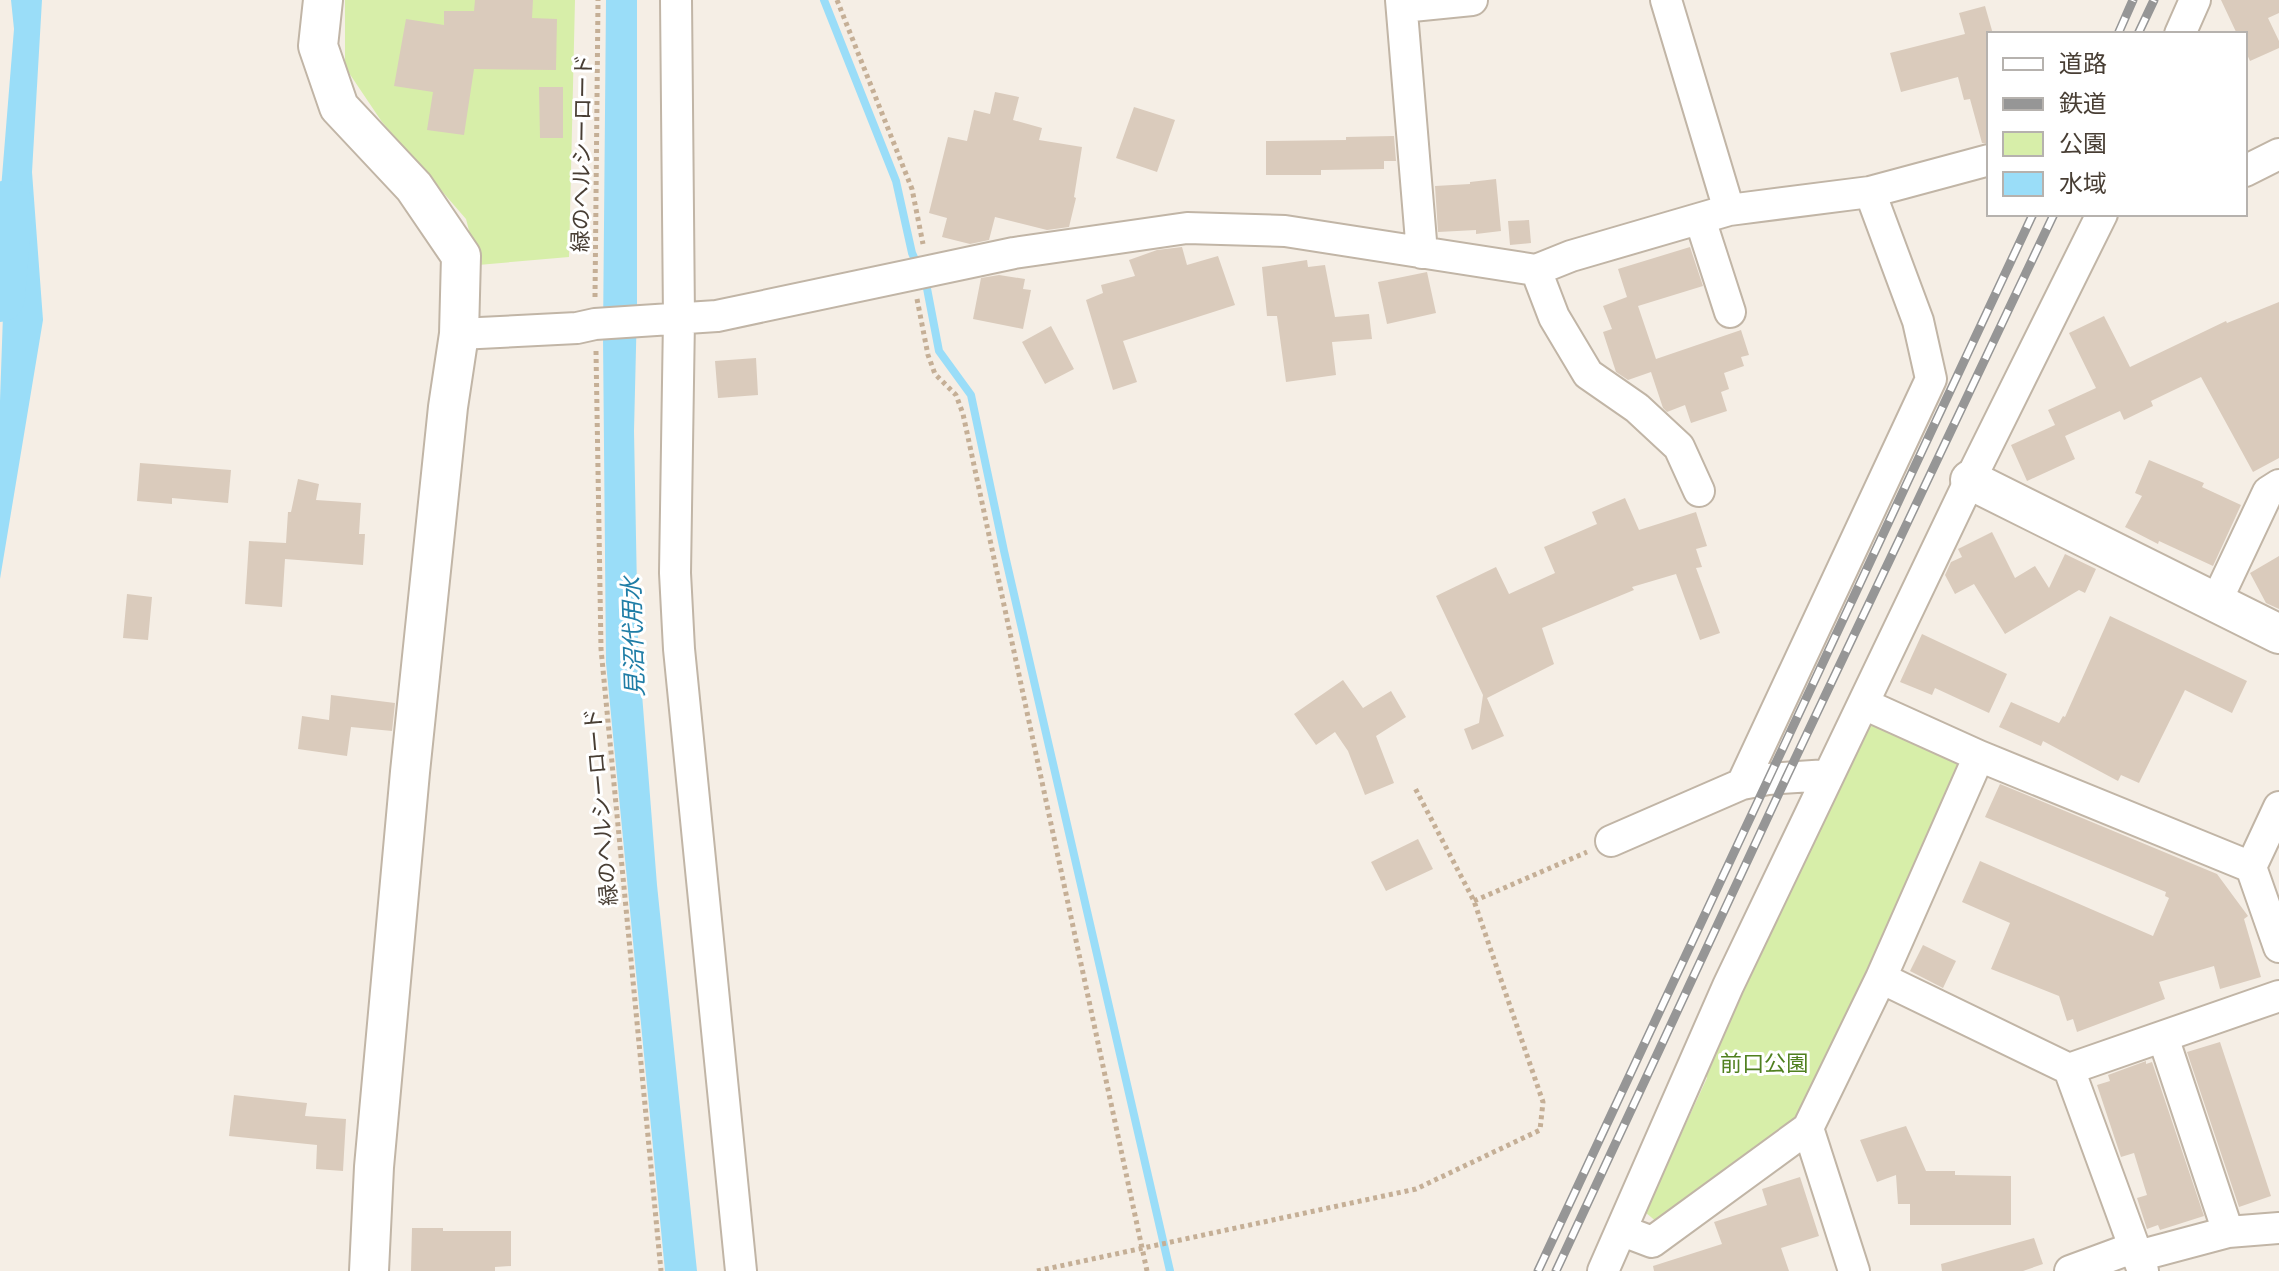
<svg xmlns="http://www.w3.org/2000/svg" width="2279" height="1271" viewBox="0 0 2279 1271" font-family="'Golos Text','Noto Sans JP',sans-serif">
<rect width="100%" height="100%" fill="#f5eee5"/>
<path fill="#d7eea9" d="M 345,0 L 575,0 L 569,257 L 478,265 L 466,219 L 382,122 L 345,67 Z
M 1881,722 L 1953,751 L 1960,769 L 1798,1121 L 1658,1223 L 1645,1212 L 1707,1078 L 1702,1065 L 1858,728 Z"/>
<path fill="#9addf8" d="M 11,0 L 42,0 L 32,172 L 43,320 L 0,579 L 0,401 L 3,315 L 1,189 L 14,29 Z
M 606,0 L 637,0 L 637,307 L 634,431 L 638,643 L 657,885 L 697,1271 L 665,1271 L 606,663 L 603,337 Z"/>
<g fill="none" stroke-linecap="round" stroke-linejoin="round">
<path stroke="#9addf8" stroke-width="8" d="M 824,0 L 896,181 L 912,253 L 918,266
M 925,278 L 939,351 L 971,395 L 1004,551 L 1170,1271"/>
<path stroke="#9addf8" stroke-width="50" d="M 0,297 L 8,205"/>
</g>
<path fill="#dacbbc" d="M 475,0 L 533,0 L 532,18 L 557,19 L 556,70 L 474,69 L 464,135 L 427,130 L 433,92 L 394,86 L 406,19 L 444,25 L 444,11 L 474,11 Z
M 2221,0 L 2279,0 L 2279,13 L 2268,18 L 2279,41 L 2279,48 L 2250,61 L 2245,50 L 2245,34 L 2237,34 Z
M 1985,6 L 1993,34 L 1989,34 L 1989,143 L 1982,143 L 1970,99 L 1964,100 L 1958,77 L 1901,92 L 1890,53 L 1965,34 L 1959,13 Z
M 539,87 L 563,87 L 563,138 L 540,138 Z
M 995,92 L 1019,97 L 1013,120 L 1042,128 L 1039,140 L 1082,147 L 1074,197 L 1076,198 L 1069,227 L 1047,230 L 995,217 L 989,240 L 970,244 L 942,237 L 947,218 L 929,213 L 948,137 L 967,141 L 974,110 L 990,114 Z
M 1134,107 L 1175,120 L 1157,172 L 1116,158 Z
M 1394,136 L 1396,161 L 1384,161 L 1384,169 L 1321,170 L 1321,175 L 1266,175 L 1266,141 L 1346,140 L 1346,137 Z
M 1496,179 L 1501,231 L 1476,234 L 1476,230 L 1438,232 L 1435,186 L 1470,184 L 1470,182 Z
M 1529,220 L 1531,243 L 1510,245 L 1508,221 Z
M 1182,247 L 1187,265 L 1218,256 L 1235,305 L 1123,341 L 1137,382 L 1113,390 L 1086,300 L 1103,293 L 1101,285 L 1135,276 L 1129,260 L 1157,250 Z
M 1690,247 L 1703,286 L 1638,306 L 1656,359 L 1741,330 L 1749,355 L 1741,357 L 1744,366 L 1724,373 L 1729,389 L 1721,392 L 1727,411 L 1691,423 L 1685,405 L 1667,412 L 1663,408 L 1651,372 L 1628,380 L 1616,372 L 1603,332 L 1612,329 L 1603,306 L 1627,297 L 1618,269 Z
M 1307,260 L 1308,267 L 1325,265 L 1335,317 L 1369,314 L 1372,339 L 1332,342 L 1336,375 L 1286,382 L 1277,316 L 1267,316 L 1262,267 Z
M 1427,272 L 1436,313 L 1387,324 L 1378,282 Z
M 999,275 L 1025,279 L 1023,289 L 1031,290 L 1023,329 L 973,319 L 981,278 Z
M 2279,302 L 2279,458 L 2253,472 L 2201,377 L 2151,401 L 2153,406 L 2124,420 L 2120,411 L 2065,436 L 2075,459 L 2027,481 L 2011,445 L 2055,425 L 2048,410 L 2096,388 L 2069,333 L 2104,316 L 2130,367 L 2226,321 L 2227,323 Z
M 1051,326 L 1074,369 L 1045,384 L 1022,342 Z
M 756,358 L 758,395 L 718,398 L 715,361 Z
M 2149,460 L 2204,483 L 2202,487 L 2241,505 L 2213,566 L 2159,541 L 2158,544 L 2125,527 L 2142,496 L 2135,493 Z
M 140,463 L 231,470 L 228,503 L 172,498 L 172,504 L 137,501 Z
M 298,479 L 319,484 L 316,500 L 361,503 L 359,534 L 365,534 L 363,565 L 285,559 L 282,607 L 245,604 L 249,541 L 286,543 L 288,512 L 291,512 Z
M 1625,498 L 1639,530 L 1696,512 L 1707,546 L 1696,549 L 1702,567 L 1696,568 L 1720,633 L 1700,640 L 1676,574 L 1632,587 L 1634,590 L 1542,628 L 1554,664 L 1487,698 L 1504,736 L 1472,750 L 1464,729 L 1479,723 L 1483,695 L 1436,596 L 1496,567 L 1509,594 L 1555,573 L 1544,547 L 1597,524 L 1592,512 Z
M 1992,532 L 2015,578 L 2035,566 L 2049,588 L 2065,554 L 2096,569 L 2085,593 L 2079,590 L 2005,634 L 1974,584 L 1955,594 L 1945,575 L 1951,562 L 1962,557 L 1958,549 Z
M 2279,556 L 2279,609 L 2266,603 L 2250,573 Z
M 127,594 L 152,597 L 148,640 L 123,638 Z
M 2110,616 L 2247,681 L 2232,713 L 2185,690 L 2139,783 L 2121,775 L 2118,781 L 2043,741 L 2041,746 L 1999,727 L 2011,702 L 2059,723 L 2063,716 L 2065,717 Z
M 1922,634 L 2007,674 L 1989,713 L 1935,688 L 1932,695 L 1900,682 Z
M 1343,680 L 1363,708 L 1391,691 L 1406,717 L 1376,736 L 1394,783 L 1365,795 L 1348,751 L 1335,732 L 1316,745 L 1294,714 Z
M 331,695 L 395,703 L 392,731 L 351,727 L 347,756 L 298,749 L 302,716 L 329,720 Z
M 2000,784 L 2217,874 L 2248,916 L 2244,919 L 2261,977 L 2220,989 L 2214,966 L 2159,982 L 2165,999 L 2077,1032 L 2073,1019 L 2067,1021 L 2059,996 L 1991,969 L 2010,923 L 1962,902 L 1980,861 L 2153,936 L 2169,898 L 2165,896 L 2166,892 L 1985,817 Z
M 1418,839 L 1433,869 L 1386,891 L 1371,862 Z
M 1923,945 L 1956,961 L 1943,988 L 1910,971 Z
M 2220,1042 L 2271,1196 L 2239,1207 L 2187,1052 Z
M 2146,1061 L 2146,1064 L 2152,1062 L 2204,1216 L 2160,1230 L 2158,1225 L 2147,1229 L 2137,1198 L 2147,1195 L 2134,1153 L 2121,1157 L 2097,1085 L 2110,1081 L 2108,1075 Z
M 234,1095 L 307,1103 L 305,1116 L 346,1119 L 343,1171 L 316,1169 L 317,1145 L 229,1136 Z
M 1906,1126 L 1926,1171 L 1955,1171 L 1955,1175 L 2011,1176 L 2011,1225 L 1910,1225 L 1910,1204 L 1898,1204 L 1896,1175 L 1877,1182 L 1860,1140 Z
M 1800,1177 L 1819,1236 L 1781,1248 L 1789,1271 L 1654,1271 L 1653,1266 L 1722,1244 L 1714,1222 L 1767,1205 L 1762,1189 Z
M 412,1228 L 443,1228 L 443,1231 L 511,1231 L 511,1266 L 495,1267 L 495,1271 L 411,1271 Z
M 2034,1238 L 2043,1264 L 2023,1271 L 1942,1271 L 1941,1264 Z"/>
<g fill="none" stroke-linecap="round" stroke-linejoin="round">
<g stroke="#c1b5a6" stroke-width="34">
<path id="minor" d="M 676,0 L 679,319 L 675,573 L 679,649 L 741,1271
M 1401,0 L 1422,253
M 1666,0 L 1729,210
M 1402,7 L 1472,0
M 2180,34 L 2195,0
M 2245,171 L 2279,154
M 1700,219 L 1730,312
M 1536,270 L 1554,317 L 1588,374 L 1637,408 L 1679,447 L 1699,491
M 459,334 L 577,328 L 595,324 L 717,316 L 1014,253 L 1187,228 L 1285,231 L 1536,270 L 1571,256 L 1729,210 L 1870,192 L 1989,160
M 2216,602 L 2268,492 L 2279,485
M 1979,756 L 2251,867
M 1742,784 L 1931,379 L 1918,321 L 1870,192
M 2279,807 L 2251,867 L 2279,947
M 1611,841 L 1742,784 L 1768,779 L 1828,775
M 1881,978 L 2069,1069 L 2143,1271
M 2163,1037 L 2228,1232
M 2069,1069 L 2279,996
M 1808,1128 L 1854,1271
M 1623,1231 L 1652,1242 L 1808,1128 L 1881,978 L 1979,756 L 1864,704
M 2138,1256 L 2228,1232 L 2279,1228
M 1603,1271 L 1728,986 L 1970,480 L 2102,214
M 2070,1271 L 2135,1247"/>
</g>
<g stroke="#c1b5a6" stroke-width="42">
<path id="tertiary" d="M 323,0 L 318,46 L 339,107 L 414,187 L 461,256 L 459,334 L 448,407 L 410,772 L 374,1167 L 369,1271
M 1970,480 L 2279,634"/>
</g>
<path stroke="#c5af96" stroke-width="5" stroke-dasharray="4 4" stroke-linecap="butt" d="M 837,0 L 912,189 L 923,244
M 595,297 L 598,0
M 917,299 L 928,355 L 935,374 L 956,395 L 963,414 L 1147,1271
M 596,351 L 601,649 L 661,1271
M 1474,901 L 1587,852
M 1037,1271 L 1416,1189 L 1540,1130 L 1543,1102 L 1474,901 L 1415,788"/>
<use href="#minor" stroke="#fff" stroke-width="30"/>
<use href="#tertiary" stroke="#fff" stroke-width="38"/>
<g stroke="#969696" stroke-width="9">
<path id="rail" d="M 2118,34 L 2133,0
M 2138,34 L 2154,0
M 1538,1271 L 2033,214
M 1556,1271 L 1786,778 L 2054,214"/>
</g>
<use href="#rail" stroke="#fff" stroke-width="6" stroke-dasharray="18" stroke-linecap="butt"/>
</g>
<g text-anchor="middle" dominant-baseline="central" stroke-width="6" stroke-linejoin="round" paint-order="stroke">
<g font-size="22" fill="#483e34" stroke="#fff">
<text transform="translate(581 153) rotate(-89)">緑のヘルシーロード</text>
<text transform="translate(600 807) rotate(-95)">緑のヘルシーロード</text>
</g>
<g font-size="22" fill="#508020" stroke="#fff">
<text x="1764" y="1062">前口公園</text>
</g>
<g font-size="24" font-style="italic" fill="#1f7da6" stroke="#fff">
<text transform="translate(632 637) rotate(-92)">見沼代用水</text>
</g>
</g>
<rect x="1987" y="32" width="260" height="184" fill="#ffffff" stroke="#b6b2ae" stroke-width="2"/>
<rect x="2003" y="58" width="40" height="12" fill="#ffffff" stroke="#b6b2ae" stroke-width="2"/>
<text x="2059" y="72" font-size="24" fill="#483e34">道路</text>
<rect x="2003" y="98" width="40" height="12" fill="#969696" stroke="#b6b2ae" stroke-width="2"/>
<text x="2059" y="112" font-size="24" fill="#483e34">鉄道</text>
<rect x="2003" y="132" width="40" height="24" fill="#d7eea9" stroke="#b6b2ae" stroke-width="2"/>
<text x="2059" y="152" font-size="24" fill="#483e34">公園</text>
<rect x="2003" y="172" width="40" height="24" fill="#9addf8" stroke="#b6b2ae" stroke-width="2"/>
<text x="2059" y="192" font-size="24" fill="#483e34">水域</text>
</svg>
